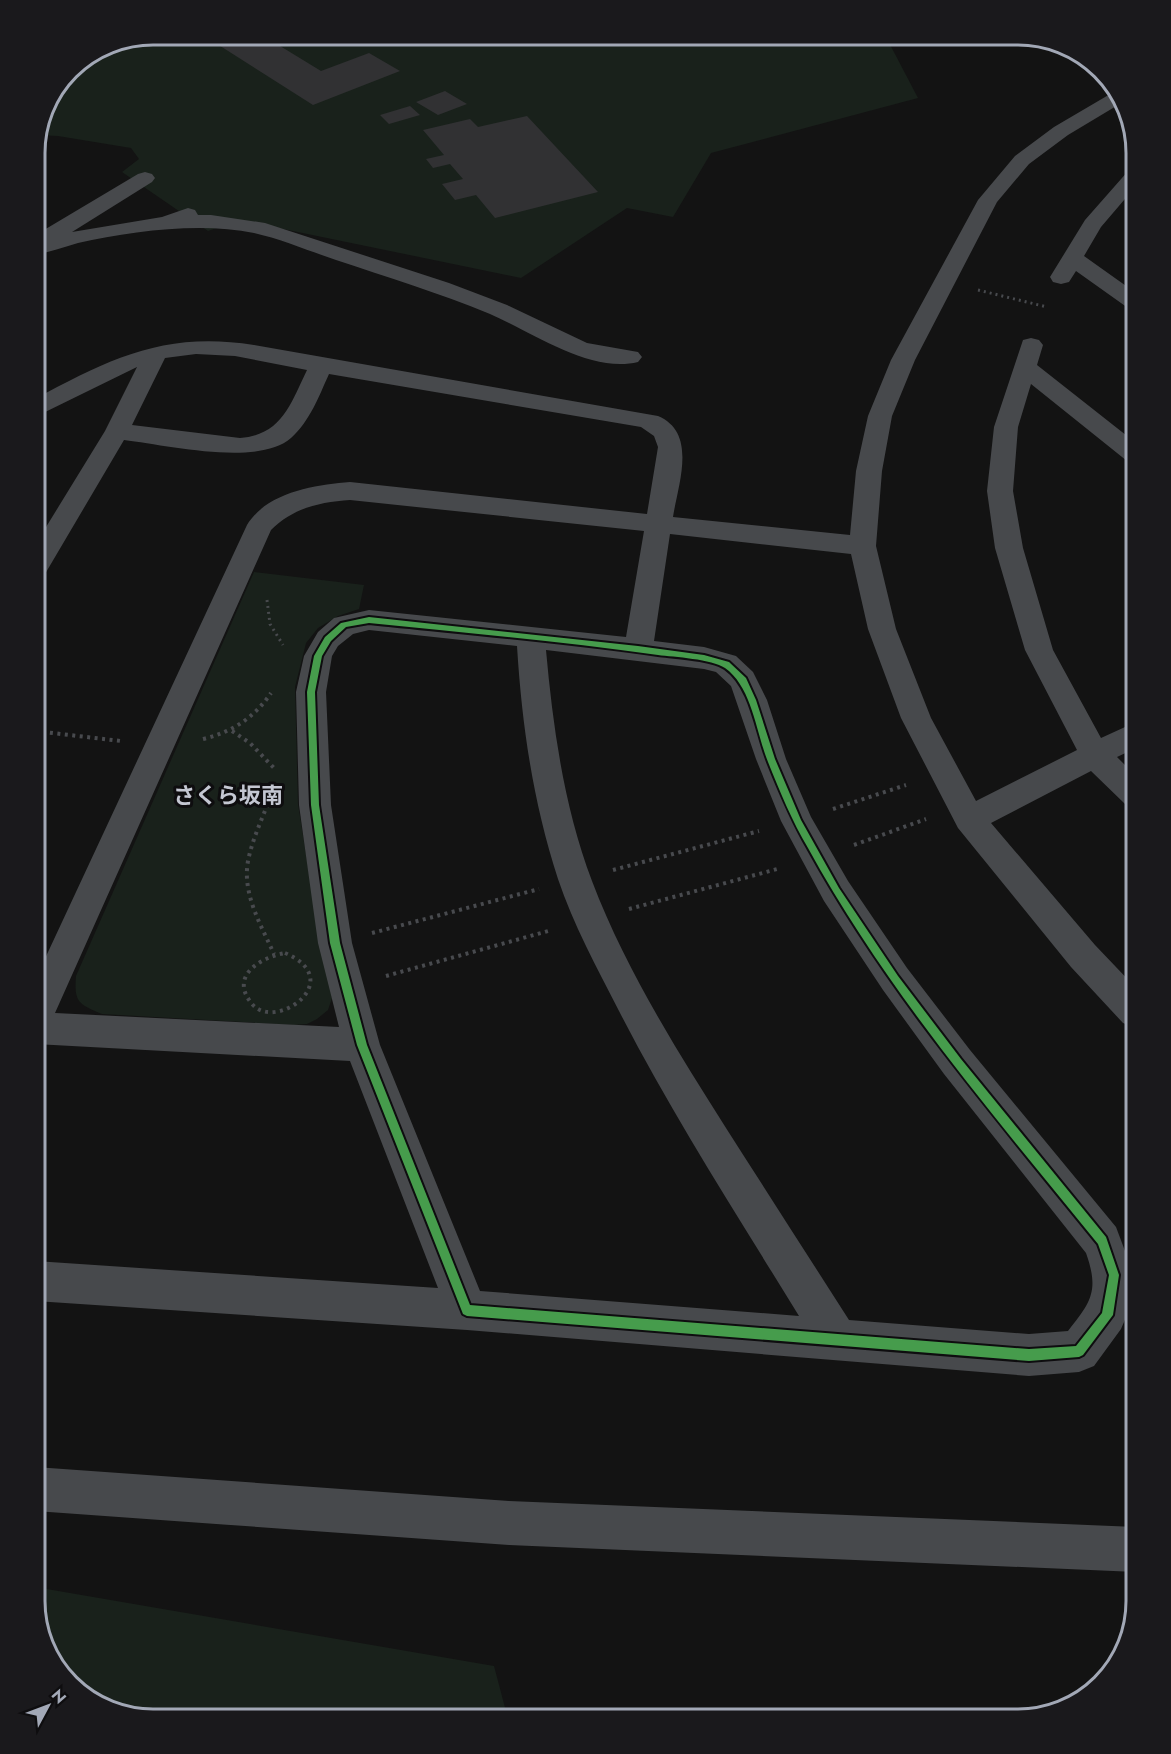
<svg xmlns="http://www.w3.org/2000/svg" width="1171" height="1754" viewBox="0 0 1171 1754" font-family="Jost,'Noto Sans JP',sans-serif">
<rect width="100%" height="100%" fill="#131313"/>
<path fill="#19211b" d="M 153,35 L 885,35 L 918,98 L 711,153 L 673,217 L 627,208 L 521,278 L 240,220 L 208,231 L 122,172 L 139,159 L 131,148 L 58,136 L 38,135 L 47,101 L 69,69 L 108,43 Z
M 254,572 L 364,585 L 359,609 L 338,616 L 318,628 L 306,643 L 295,687 L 298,804 L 318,930 L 332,998 L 328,1010 L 317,1019 L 307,1024 L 294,1025 L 102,1014 C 78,1004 74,1002 76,976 Z
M 35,1587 L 494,1666 L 508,1719 L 146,1719 L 87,1700 L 50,1660 L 35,1601 Z"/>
<path fill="#313133" d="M 203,35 L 276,35 L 267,38 L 321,71 L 369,53 L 400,71 L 313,105 Z
M 445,91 L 467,104 L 438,115 L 416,102 Z
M 410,106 L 420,115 L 389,124 L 380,115 Z
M 527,116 L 598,192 L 495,218 L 476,195 L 455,200 L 442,184 L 463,179 L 450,164 L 433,168 L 426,159 L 444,155 L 423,130 L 470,119 L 478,127 Z"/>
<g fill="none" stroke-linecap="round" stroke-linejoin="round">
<path stroke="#484a4e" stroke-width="3" stroke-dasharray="2 4" stroke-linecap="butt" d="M 978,290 L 1047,307
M 267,600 L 270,624 L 283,645"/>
<path stroke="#484a4e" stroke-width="4" stroke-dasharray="3 4.5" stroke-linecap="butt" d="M 35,731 L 121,741
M 232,731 L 250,743 L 274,768
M 203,739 C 232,732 254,718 271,693
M 273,790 C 265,813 253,836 248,861 C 242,894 261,925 274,954
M 833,809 L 906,785
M 854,845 L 926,819
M 613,870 L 759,831
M 629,909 L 781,868
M 372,933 L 539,889
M 285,953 C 348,980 277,1031 253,1005 C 228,977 259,958 285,953 Z
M 386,976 L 552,930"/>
<path fill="#47494c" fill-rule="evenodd" d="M 1117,90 L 1123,102 L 1068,135 L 1029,164 L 997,202 L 915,360 L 892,416 L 882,471 L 876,546 L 896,629 L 931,718 L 976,801 L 1077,750 L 1025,650 L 995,548 L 987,491 L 994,427 L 1023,340 L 1031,338 L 1039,340 L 1043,345 L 1037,365 L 1136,443 L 1136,463 L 1127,461 L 1031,384 L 1018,427 L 1013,491 L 1023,548 L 1053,650 L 1101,738 L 1136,722 L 1136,748 L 1117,757 L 1136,776 L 1136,807 L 1125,804 L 1091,771 L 991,823 L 1095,945 L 1136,988 L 1136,1028 L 1123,1023 L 1071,967 L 958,828 L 901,718 L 868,629 L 851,554 L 670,534 L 654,641 L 704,647 L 736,656 L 753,672 L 767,700 L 786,759 L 811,817 L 848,881 L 907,968 L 970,1050 L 1116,1227 L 1134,1275 L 1127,1315 L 1121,1329 L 1094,1366 L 1079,1372 L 1029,1376 L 467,1330 L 35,1301 L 35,1261 L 438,1288 L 350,1061 L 35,1044 L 35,980 L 247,525 C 267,492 315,485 350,482 L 647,514 L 658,447 L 654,436 L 641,427 L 329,374 C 319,396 310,421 291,438 C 258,467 167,445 124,440 L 45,574 L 35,577 L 35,545 L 105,431 L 137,367 L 35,417 L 35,399 C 111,358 165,331 254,345 L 658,416 C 698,433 678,484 673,517 L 850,535 L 856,471 L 868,416 L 891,360 L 978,200 L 1015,156 L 1054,127 ZM 196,354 L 235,356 L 307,370 C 291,403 282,435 240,438 L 132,425 L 165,358 ZM 350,500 L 644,531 L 626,637 L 369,610 L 334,618 L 318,632 L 304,656 L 296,692 L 299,805 L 318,943 L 339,1027 L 55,1013 L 271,530 C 293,508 320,502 350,500 ZM 369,630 L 517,646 C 522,726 533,802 558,879 C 573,924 597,968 619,1011 C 673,1116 737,1215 799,1316 L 480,1291 L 380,1045 L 352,943 L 331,805 L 326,692 L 332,656 L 338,646 L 353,634 ZM 546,650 L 704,669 L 716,672 L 731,686 L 756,759 L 781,821 L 824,901 L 883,990 L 944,1074 L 1086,1253 C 1099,1290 1092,1301 1068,1331 L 1029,1334 L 849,1320 C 808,1256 767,1192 726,1128 C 676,1049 625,968 592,881 C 564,807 553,728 546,650 Z
M 1136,168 L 1136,186 L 1101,227 L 1084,256 L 1136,293 L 1136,310 L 1128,308 L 1076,271 L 1069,282 L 1061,284 L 1053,282 L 1050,277 L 1085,220 L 1129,170 Z
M 145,172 L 152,174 L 155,178 L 152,182 L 72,232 L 162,217 L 188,208 L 195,210 L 198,215 L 211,215 L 265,223 L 449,283 L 507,305 L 587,343 L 638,352 L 642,357 L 638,362 C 591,374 532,332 490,314 C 439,293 387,277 336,260 C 309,251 281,239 254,233 C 201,222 131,231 78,243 C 64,247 49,252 35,255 L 35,242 L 45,240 L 41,235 L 44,230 L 138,174 Z
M 35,1467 L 509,1501 L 1136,1527 L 1136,1572 L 509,1545 L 35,1511 Z"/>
<g stroke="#0e0d0f" stroke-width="4">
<path id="cycleway" d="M 369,617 L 638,646 L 704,655 L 729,662 L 746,678 L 756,700 L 775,759 L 801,820 L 839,888 L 898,976 L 961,1059 L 1106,1237 L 1119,1275 L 1113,1315 L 1083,1355 L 1079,1357 L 1029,1361 L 467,1316 L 463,1314 L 357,1045 L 330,943 L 311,805 L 307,692 L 314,656 L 325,637 L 341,623 ZM 369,623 C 465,633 562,641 658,655 C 674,657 712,659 725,668 C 752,687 756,732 768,762 C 780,792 792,821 808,848 C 887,992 995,1117 1098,1244 L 1109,1275 L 1102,1313 L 1076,1346 L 1029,1349 L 470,1305 L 367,1045 L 340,943 L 319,805 L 315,692 L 322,656 L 331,641 L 346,627 Z"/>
</g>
<use href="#cycleway" fill="#469c4c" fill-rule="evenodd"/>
</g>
<g text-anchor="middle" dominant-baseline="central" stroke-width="6" stroke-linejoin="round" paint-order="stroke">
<g font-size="22" font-weight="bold" fill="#c4c7d2" stroke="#0e0d0f">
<text x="228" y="795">さくら坂南</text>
</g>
</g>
<path d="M0 0H1171V1754H0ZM153 45H1018A108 108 0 0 1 1126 153V1601A108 108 0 0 1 1018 1709H153A108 108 0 0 1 45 1601V153A108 108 0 0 1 153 45Z" fill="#1a191c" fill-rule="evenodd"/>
<path fill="none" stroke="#a2a8b6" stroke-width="3" d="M153 45H1018A108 108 0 0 1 1126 153V1601A108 108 0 0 1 1018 1709H153A108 108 0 0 1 45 1601V153A108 108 0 0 1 153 45Z"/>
<g transform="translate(48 1706) rotate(49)" stroke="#0e0d0f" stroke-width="4.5" paint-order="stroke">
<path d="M0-4.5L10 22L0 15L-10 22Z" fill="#a2a8b6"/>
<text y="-9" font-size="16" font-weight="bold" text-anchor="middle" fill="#a2a8b6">N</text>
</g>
</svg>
